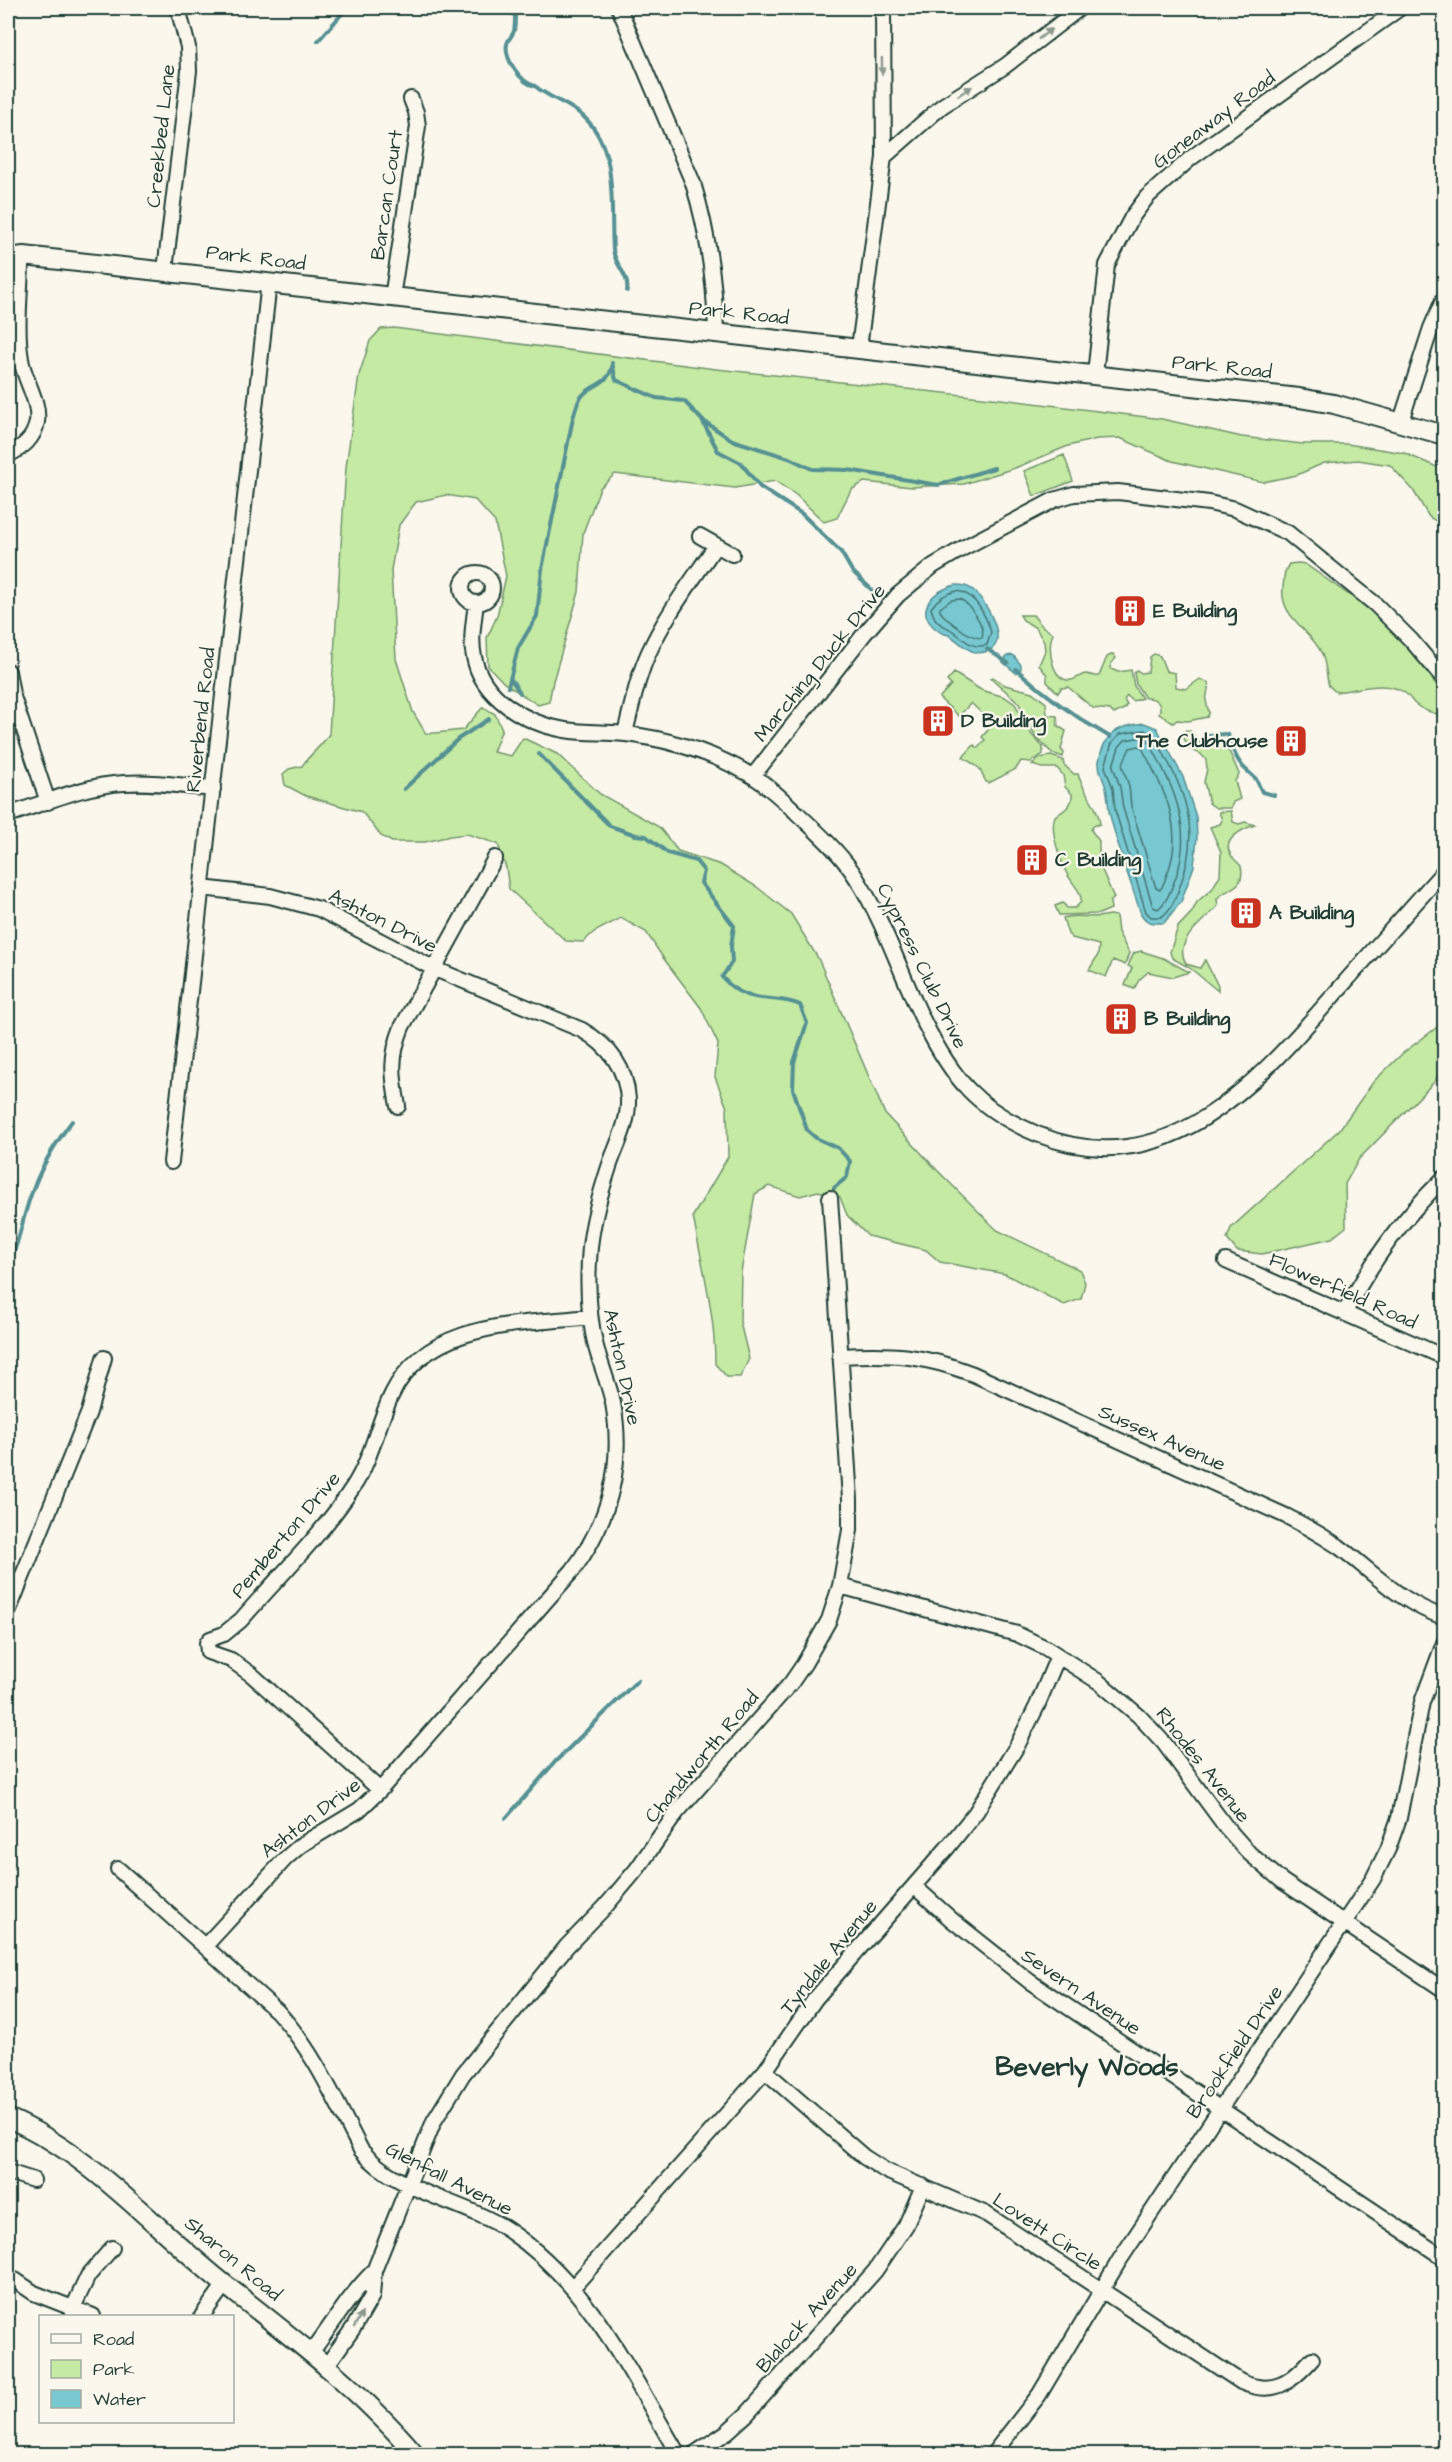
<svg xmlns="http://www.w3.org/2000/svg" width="1452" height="2462" viewBox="0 0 1452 2462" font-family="'Architects Daughter',sans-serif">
<rect width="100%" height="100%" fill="#fbf7ec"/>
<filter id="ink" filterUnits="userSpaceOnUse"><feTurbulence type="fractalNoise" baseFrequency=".0167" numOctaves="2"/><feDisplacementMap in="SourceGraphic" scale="12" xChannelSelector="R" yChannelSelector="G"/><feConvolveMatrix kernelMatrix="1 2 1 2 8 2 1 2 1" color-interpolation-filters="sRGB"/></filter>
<g filter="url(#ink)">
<path fill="#c5eaa4" stroke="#72946c" stroke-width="1.5" d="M 394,328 L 716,369 L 1001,399 L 1162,419 L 1242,437 L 1303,444 L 1347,444 L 1404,453 L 1444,470 L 1444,526 L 1429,517 L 1413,490 L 1390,465 L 1358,460 L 1324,463 L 1297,475 L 1263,482 L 1172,461 L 1120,438 L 1097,439 L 1068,446 L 1015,468 L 964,484 L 912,487 L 864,482 L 851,490 L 837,518 L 824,522 L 796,495 L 775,481 L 735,488 L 615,474 L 600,488 L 583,533 L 579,592 L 553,681 L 549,702 L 538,705 L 504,683 L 488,666 L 487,638 L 497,616 L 506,576 L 495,522 L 475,500 L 446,495 L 416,502 L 399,525 L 391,570 L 396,659 L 413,712 L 426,734 L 463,730 L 483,707 L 495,714 L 502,729 L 493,752 L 511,756 L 523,738 L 557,754 L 600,794 L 659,827 L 678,851 L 721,865 L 757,887 L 791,914 L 818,958 L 885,1114 L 937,1170 L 997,1230 L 1080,1270 L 1085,1283 L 1081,1299 L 1064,1305 L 1005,1274 L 940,1262 L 926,1250 L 868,1236 L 847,1215 L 840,1197 L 818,1191 L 800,1196 L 769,1186 L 755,1194 L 741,1272 L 740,1322 L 749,1359 L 740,1377 L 727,1377 L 715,1364 C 715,1312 702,1266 693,1216 L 728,1157 L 727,1108 L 715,1077 L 718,1044 L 701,1008 L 664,959 L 646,932 L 621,918 L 594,932 L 583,942 L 566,941 L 509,889 L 506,868 L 498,844 L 467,834 L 450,836 L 425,842 L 392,842 L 381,836 L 362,812 L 306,796 L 285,785 L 283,774 L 289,769 L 302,766 C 310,754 322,746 329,734 L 346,467 L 359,375 L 370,341 L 381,329 Z
M 1064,455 L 1073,481 L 1034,496 L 1024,471 Z
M 1298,563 L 1305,564 L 1373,612 L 1410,649 L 1444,695 L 1444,713 L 1441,715 C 1432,713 1422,710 1415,704 C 1412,701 1409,696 1405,693 C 1386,679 1358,690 1336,692 L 1329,686 C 1326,676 1326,663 1322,654 C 1311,629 1279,618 1283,587 C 1284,578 1284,571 1289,564 Z
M 1020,615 L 1033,615 L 1042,626 L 1053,634 C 1047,645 1051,677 1067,680 C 1075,682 1079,675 1085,674 C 1090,674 1093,677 1099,676 L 1107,657 L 1113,654 L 1116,658 L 1111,664 L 1111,669 L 1118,672 L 1131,670 L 1134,686 L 1142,698 L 1133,701 L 1127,696 L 1124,700 L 1127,705 L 1126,708 L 1114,714 L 1110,710 L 1093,708 L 1068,687 L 1061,688 L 1058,693 L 1047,682 L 1047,675 L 1039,665 L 1045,651 L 1044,642 L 1036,628 L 1023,620 Z
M 1154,654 L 1160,656 L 1166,671 L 1175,673 L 1176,687 L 1186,689 L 1200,679 L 1209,683 L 1206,701 L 1209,713 L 1207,717 L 1188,721 L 1177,720 L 1173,723 L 1159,714 C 1163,703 1155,697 1145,698 L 1136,684 L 1134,673 L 1137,670 L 1141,673 L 1148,672 L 1150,657 Z
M 954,673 L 981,690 L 1005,697 L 1015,704 L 1032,735 L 1043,747 L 1043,754 L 1031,762 L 1021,761 L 1016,769 L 989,783 L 986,782 L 979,768 L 963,757 L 974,745 L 978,748 L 985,740 L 982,737 L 993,724 L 971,703 L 959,716 L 939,698 L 951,685 L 947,681 Z
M 993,677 L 1005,685 L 1032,692 L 1046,703 L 1047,715 L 1057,716 L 1058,726 L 1066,731 L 1061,749 L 1064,753 L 1063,757 L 1052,753 L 1036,737 L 1018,702 L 991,678 Z
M 1186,730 L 1190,731 L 1203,746 L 1220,743 L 1230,753 L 1239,774 L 1235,781 L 1240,799 L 1233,802 L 1231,808 L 1216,808 L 1209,803 L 1204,782 L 1207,769 L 1206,760 L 1201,754 L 1189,749 L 1182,734 Z
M 1051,756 L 1063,760 L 1064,765 L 1074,774 L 1078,774 C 1083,793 1098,804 1100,824 L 1093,826 L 1091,830 L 1099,841 L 1099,863 L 1114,898 L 1110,902 L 1111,909 L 1099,914 L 1059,915 L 1055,906 L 1063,903 L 1067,908 L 1075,908 L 1081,902 C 1082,890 1071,883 1066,872 C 1060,858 1049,831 1055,816 C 1064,811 1073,805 1072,794 L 1065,787 L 1063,775 L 1057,768 L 1042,768 L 1032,765 L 1040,758 Z
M 1231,811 L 1233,822 L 1239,824 L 1245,822 L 1255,825 C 1245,828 1220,839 1231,855 C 1233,859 1238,862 1241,866 C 1246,890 1226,887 1217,899 L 1218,906 C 1204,921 1172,941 1186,964 L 1200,968 L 1205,960 L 1218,986 L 1218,991 L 1190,968 L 1172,958 L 1170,952 L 1178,927 L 1192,912 L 1197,902 L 1212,889 L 1220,875 L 1221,852 L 1210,827 L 1220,824 L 1222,820 L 1219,812 Z
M 1109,915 L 1116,916 L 1118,932 L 1129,953 L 1125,965 L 1113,960 L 1106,977 L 1089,970 L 1098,955 L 1099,945 L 1072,938 L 1068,934 L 1063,918 C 1075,913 1094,920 1109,915 Z
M 1141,951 L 1163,958 L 1189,972 L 1173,977 L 1148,972 L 1139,980 L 1134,989 L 1125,985 L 1132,968 L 1128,966 L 1134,953 Z
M 1444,1022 L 1444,1052 L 1436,1080 L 1359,1159 L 1345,1184 L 1346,1227 L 1332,1238 L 1262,1254 L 1237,1251 L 1227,1239 L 1231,1228 L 1339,1130 L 1374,1081 L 1403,1053 Z"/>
<path fill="#78c8d2" stroke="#549093" stroke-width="1.5" d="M 956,585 C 962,585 968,586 973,590 C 985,600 1009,640 990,650 C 972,659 962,643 949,635 C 946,634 942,634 940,632 C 912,613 930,591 956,585 Z
M 1013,655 L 1021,665 L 1021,669 L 1016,673 L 1003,662 L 1007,656 Z
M 1144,723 L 1157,728 L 1183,777 L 1196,817 L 1197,838 L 1194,866 L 1181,902 L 1164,923 C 1153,923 1147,924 1141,914 C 1130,880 1117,846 1109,811 C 1108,804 1108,796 1106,788 C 1104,780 1098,771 1099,761 C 1104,733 1118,726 1144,723 Z"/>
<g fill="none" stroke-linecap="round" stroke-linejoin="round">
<path stroke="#437573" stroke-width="1.5" d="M 957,591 C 975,593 986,616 991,632 L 987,645 C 971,649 965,640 953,631 C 941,623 936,626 931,608 C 937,599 946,593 957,591 Z
M 960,599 C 971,605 986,627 982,638 C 971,639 946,620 940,611 L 940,608 L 951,600 Z
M 1144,730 C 1156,735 1160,746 1166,758 C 1190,802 1198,838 1180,886 C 1176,897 1171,911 1161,917 L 1151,917 L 1146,912 L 1115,810 L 1113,788 L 1105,767 L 1112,743 L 1120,734 Z
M 1143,737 L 1148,740 C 1172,784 1194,827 1176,877 C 1171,889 1168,901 1158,909 L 1153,907 L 1123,808 L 1120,787 L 1113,766 L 1119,747 L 1125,740 Z
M 1139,746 L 1142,748 C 1162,785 1184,826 1169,869 C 1166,876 1164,885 1160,890 L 1156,888 L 1131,806 L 1129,786 L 1122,765 L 1130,748 Z"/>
<path stroke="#549093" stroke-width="4" d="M 508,8 L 515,16 C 515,21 515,26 514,31 C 513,35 508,39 507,44 C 504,59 521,83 535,86 C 550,99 571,104 585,118 C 619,151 610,207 613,249 C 614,265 630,275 627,291
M 318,41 L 340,16 L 346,8
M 612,363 L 616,380 L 656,398 L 684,401 L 702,420 L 732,440 L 789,458 L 812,469 L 848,470 L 938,485 L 994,468
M 702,420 L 718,451 L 741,463 L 760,487 L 802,514 L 841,552 L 852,571 L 872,590
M 987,649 L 1008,663
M 1016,669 C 1045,695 1076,718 1110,737
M 511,679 L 520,693
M 508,687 L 518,648 L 537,616 L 542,569 L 573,418 C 575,412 577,401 582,396 C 592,384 608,385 612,367
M 1207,735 L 1228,734 L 1230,744 L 1238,760 L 1243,767 L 1256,779 L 1262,792 L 1274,795
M 539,754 L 610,826 L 636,835 L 646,836 L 668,853 L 696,861 L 704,871 L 701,883 L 734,926 L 731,946 L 732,962 L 722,977 C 727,982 733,989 740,992 C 758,1002 782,996 800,1005 L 807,1023 L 794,1062 L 793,1089 L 807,1130 L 816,1138 L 838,1148 L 850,1161 L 847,1177 L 834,1188
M 404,789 L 458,739 L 489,719
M 8,1268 C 20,1241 23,1213 34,1187 C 43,1163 57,1141 72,1121
M 506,1818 L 555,1762 L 638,1680"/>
<g stroke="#1f3d34" stroke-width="18">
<path id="minor" d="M 619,8 L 693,183 C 708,232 715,282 716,334
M 883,8 L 884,157 L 942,106 L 1005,66 L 1080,8
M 165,270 L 189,71 L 188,47 L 178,8
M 392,298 L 418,126 L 416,112 L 411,99
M 859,348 L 884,157
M 1095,374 L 1107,265 L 1132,217 L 1147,197 L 1191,158 L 1400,8
M 1401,421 L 1431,328 L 1444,298
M 8,455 C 22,448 34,439 37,422 C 40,401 24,380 21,359 C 16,329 20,296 21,266 L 24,256
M 700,536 L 732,554
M462 588a15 15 0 1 1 30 0a15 15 0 1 1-30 0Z
M 476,603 C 474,621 470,639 474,657 C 482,698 527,724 565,730 C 590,734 615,731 640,736 C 678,742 716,755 749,774 C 767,784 783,800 797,813 C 818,833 842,854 857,879 C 885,923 901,975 924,1022 C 952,1078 977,1109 1037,1134 C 1170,1188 1261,1078 1339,989 C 1374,949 1409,910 1444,871
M 8,671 L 12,694 L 48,802
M 625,733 C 632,706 637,678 649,652 C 666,614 693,580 716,545
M 753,776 L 865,633 L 898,595 L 933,566 L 965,547 L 1054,500 L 1074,494 L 1118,492 L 1209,503 L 1235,509 L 1288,533 L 1375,604 L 1411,640 L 1444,679
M 8,815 C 45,803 84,785 124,783 C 154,781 183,786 213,789
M 202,888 L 270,896 L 319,909 L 435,969 L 582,1030 C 608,1045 626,1067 628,1099 C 629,1122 618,1142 610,1164 C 601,1191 593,1218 590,1247 C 587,1280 588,1315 596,1347 C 601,1366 609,1384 613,1403 C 624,1464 610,1520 573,1570 L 380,1790 L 359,1810 L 301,1845 L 286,1858 L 205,1946
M 398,1106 C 392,1075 390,1057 402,1027 L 495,858
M 171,1162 L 269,282
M 1226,1261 L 1444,1357
M 1345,1312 C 1374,1258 1400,1221 1444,1178
M 840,1356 C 893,1353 923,1355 973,1374 L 1286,1516 C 1304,1525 1321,1535 1338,1546 C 1373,1572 1402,1604 1444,1617
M 840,1586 L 1017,1634 L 1046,1648 L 1099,1682 L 1139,1716 L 1164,1743 L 1226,1827 L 1249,1853 L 1282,1881 L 1444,1990
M 8,1612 L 89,1412 L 104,1358
M 380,1790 L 252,1675 L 231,1660 L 208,1652 L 207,1643 L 210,1639 L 224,1634 L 241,1620 C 278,1577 322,1535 353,1487 C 372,1458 377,1425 392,1394 C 428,1320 521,1325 590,1317
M 118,1869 L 277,2011 C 314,2051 336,2102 361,2150 C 397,2193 462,2200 508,2230 C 589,2284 630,2373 678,2454
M 914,1886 L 952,1920 L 1029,1981 L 1444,2258
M 765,2071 L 864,2157 L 886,2171 L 986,2214 L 1241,2382 C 1273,2396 1291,2383 1312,2359
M 8,2172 L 33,2180
M 374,2271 L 434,2121 L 463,2074 L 567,1946 L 605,1907 L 637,1869 L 677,1812 L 791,1683 L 804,1664 L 829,1620 L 840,1586 L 850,1530 L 850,1499 L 830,1198
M 15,2280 L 34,2293 L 93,2316
M 573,2287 L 765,2071 L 815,1999 L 948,1847 L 976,1812 L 1017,1746 L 1037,1706 L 1058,1656
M 72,2310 L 88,2276 L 112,2248
M 202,2316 L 225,2284
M 310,2354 C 331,2327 349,2295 374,2271 L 372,2296 L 354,2327 L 325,2368
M 694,2454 L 727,2432 L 747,2414 L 875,2271 L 906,2225 L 923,2186
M 993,2454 L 1039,2395 L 1119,2261 L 1373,1879 L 1388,1849 L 1399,1818 L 1422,1702 L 1444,1643"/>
</g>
<g stroke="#1f3d34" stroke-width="22">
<path id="secondary" d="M 8,258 L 24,256 L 1299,398 L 1334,404 L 1444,435
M 8,2118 C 94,2155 155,2230 228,2287 C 293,2338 362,2391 415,2454"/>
</g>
<use href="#minor" stroke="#fbf7ec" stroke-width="14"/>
<use href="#secondary" stroke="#fbf7ec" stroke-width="18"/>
</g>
<defs><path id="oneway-solid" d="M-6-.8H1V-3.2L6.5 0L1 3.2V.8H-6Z" transform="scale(1.5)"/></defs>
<g fill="#8d9a90">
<use href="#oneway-solid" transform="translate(1045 34) rotate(-38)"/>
<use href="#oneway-solid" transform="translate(882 66) rotate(89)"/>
<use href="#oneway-solid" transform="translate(965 91) rotate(-33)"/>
<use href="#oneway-solid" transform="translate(358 2320) rotate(-60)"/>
</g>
</g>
<defs>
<g id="building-square" transform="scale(1.725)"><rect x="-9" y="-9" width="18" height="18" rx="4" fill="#c8321e" stroke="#fbf7ec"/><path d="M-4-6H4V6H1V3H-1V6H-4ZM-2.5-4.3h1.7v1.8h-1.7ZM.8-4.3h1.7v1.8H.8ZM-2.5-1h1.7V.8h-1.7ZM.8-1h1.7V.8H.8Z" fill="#fff"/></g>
</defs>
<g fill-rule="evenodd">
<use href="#building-square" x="1130" y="611"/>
<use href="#building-square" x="938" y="721"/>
<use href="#building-square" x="1291" y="741"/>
<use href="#building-square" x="1032" y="860"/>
<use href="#building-square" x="1246" y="913"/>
<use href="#building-square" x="1121" y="1019"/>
</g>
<g text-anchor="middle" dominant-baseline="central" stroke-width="4.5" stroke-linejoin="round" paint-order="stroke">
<g font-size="20" fill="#1f3d34" stroke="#fbf7ec">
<text transform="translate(1214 120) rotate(-37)">Goneaway Road</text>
<text transform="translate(161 136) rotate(-84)">Creekbed Lane</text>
<text transform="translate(387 195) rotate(-82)">Barcan Court</text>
<text transform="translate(256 258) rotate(7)">Park Road</text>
<text transform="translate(739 313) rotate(6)">Park Road</text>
<text transform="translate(1222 367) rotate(6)">Park Road</text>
<text transform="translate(820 663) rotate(-51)">Marching Duck Drive</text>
<text transform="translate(201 720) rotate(-84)">Riverbend Road</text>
<text transform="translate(383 921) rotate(27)">Ashton Drive</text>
<text transform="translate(922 966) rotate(64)">Cypress Club Drive</text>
<text transform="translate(1343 1291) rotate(24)">Flowerfield Road</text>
<text transform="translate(622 1367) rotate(78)">Ashton Drive</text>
<text transform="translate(1162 1438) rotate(24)">Sussex Avenue</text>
<text transform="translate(286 1535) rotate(-50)">Pemberton Drive</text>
<text transform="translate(702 1757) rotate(-50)">Chandworth Road</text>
<text transform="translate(1203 1765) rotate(52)">Rhodes Avenue</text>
<text transform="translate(311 1818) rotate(-37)">Ashton Drive</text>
<text transform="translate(829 1957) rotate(-51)">Tyndale Avenue</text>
<text transform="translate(1081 1992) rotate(34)">Severn Avenue</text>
<text transform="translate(1235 2052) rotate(-56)">Brookfield Drive</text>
<text transform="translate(449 2179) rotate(27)">Glenfall Avenue</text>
<text transform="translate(1047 2232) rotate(33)">Lovett Circle</text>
<text transform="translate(233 2259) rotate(40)">Sharon Road</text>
<text transform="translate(807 2318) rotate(-48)">Blalock Avenue</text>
</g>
<g font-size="20" font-weight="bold" fill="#1f3d34" stroke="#fbf7ec" text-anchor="start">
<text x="1153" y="611">E Building</text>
<text x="961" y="721">D Building</text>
<text x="1268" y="741" text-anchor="end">The Clubhouse</text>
<text x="1055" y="860">C Building</text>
<text x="1269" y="913">A Building</text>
<text x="1144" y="1019">B Building</text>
</g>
<g font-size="26" font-weight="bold" fill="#1f3d34" stroke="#fbf7ec">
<text x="1087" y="2067">Beverly Woods</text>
</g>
</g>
<rect width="1452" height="2462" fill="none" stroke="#fbf7ec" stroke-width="30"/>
<rect x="15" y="15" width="1422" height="2432" fill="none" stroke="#1f3d34" stroke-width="2" filter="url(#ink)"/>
<rect x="39" y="2315" width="195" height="108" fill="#fbf7ec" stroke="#a3ada2" stroke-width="1.5"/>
<rect x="51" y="2334" width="30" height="9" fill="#fbf7ec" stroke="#a3ada2" stroke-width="1.5"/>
<text x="93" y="2345" font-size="18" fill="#1f3d34">Road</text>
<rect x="51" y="2360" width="30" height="18" fill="#c5eaa4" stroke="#a3ada2" stroke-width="1.5"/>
<text x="93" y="2375" font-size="18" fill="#1f3d34">Park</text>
<rect x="51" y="2390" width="30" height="18" fill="#78c8d2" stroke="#a3ada2" stroke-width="1.5"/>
<text x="93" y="2405" font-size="18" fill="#1f3d34">Water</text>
</svg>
